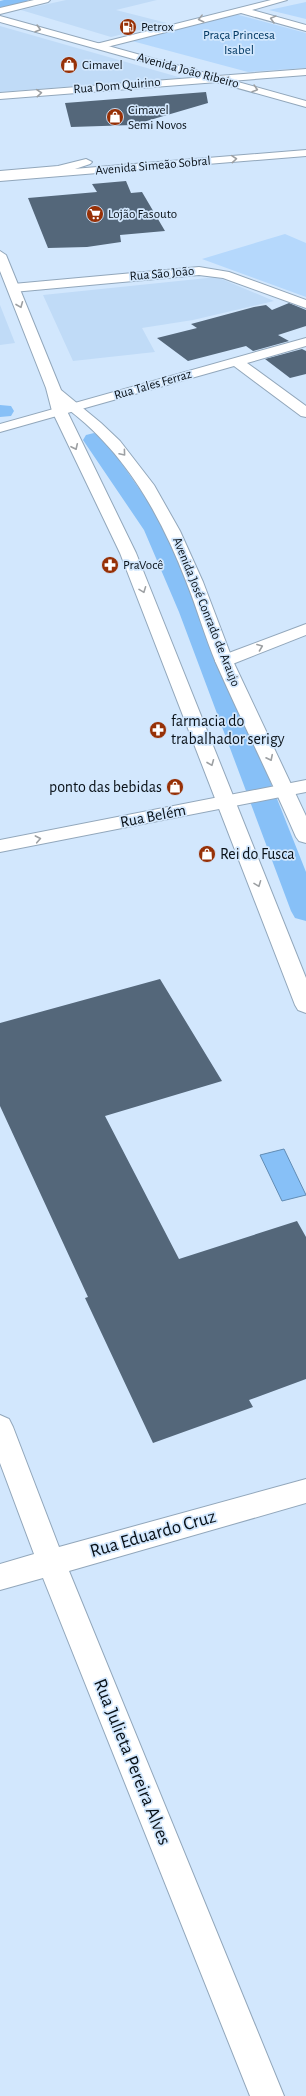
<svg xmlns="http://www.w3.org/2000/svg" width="306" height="2096" viewBox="0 0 306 2096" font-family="'Alegreya Sans',sans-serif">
<rect width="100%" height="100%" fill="#d2e7fd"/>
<path fill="#c0dbf7" d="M 66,0 L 157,0 L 116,10 L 167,23 L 111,37 L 21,10 Z
M 0,26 L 182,78 L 0,92 Z
M 217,277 L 274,301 L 193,320 L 142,328 L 155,352 L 73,361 L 43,295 Z
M 0,305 L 15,343 L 0,345 Z"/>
<path fill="#b5d8fc" d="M 306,2 L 306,19 L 269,10 Z
M 235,14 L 306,33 L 306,68 L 248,72 L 132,41 Z
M 285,234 L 306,243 L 306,297 L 202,259 Z"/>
<path fill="#87c0f7" stroke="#618cb4" d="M 284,1149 L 306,1195 L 282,1201 L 260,1155 Z"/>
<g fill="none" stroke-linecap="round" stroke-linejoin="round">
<path fill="#87c0f7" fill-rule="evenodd" d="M 4,0 L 28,0 L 26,3 L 0,9 L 0,1 Z
M 0,405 L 11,406 L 14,411 L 11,416 L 0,417 Z
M 94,433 L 102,435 L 168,530 L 203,612 L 306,872 L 306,921 L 295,918 L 291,911 L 179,612 L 144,530 L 83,440 L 86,435 Z"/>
</g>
<path fill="#54677a" d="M 206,92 L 208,103 L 133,125 L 71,127 L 65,103 Z
M 126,181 L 131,193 L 142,192 L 165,231 L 120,235 L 121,242 L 87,247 L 48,248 L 28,198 L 97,192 L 92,184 Z
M 289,303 L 306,310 L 306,326 L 278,335 L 289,341 L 253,351 L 246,346 L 188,361 L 157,338 L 197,328 L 191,324 L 254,307 L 266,305 L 272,310 Z
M 302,349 L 306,351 L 306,374 L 290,378 L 265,359 Z
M 160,979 L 222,1081 L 105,1116 L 179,1259 L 297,1221 L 306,1237 L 306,1379 L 249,1400 L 253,1407 L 153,1443 L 85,1298 L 88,1297 L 0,1106 L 0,1023 Z"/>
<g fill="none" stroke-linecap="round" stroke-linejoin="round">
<g stroke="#92a7bb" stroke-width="2">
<path id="minor" d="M 271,0 L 287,0 L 252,10 L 306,25 L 306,31 L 241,13 L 99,49 L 94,46 L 96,44 Z
M 306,69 L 306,75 L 0,99 L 0,93 Z
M 199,267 L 229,272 L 306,300 L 306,308 L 223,278 L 199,275 L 13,292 L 7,288 L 13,284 Z
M 306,338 L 306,346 L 247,363 L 306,406 L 306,417 L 301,416 L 234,366 L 0,432 L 0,424 Z
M 306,624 L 306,635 L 230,665 L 224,666 L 218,665 L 215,661 L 218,657 Z
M 306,780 L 306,792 L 0,852 L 0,840 Z
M 0,1415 L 9,1419 L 13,1427 L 59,1547 L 306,1479 L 306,1503 L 69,1571 L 284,2096 L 250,2096 L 43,1578 L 0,1590 L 0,1564 L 34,1554 L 0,1463 Z"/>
</g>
<g stroke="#92a7bb" stroke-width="2">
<path id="secondary" d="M 34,0 L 50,0 L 48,2 L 0,14 L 0,8 Z
M 0,16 L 306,101 L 306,107 L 0,22 Z
M 306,150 L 306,156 L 0,181 L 0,175 Z"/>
</g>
<g stroke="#92a7bb" stroke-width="2">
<path id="primary" d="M 86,159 L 92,162 L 90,164 L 69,171 L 0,177 L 0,171 L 58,166 Z
M 0,251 L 6,255 L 61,390 L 101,423 L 120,441 L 154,485 L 180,531 L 203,582 L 233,661 L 306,816 L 306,843 L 299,841 L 296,837 C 271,779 242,722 216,663 C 205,637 197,608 186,581 C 160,514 124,450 65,407 L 136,553 L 306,978 L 306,1013 L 298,1010 L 295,1005 L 120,553 L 52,411 L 46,388 L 0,271 Z"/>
</g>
<use href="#minor" fill="#fff" fill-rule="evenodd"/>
<use href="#secondary" fill="#fff" fill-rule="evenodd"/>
<use href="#primary" fill="#fff" fill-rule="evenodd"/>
</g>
<defs><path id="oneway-chevron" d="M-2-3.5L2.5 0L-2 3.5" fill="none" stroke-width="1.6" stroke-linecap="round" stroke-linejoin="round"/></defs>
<g stroke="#9da0a3">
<use href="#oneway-chevron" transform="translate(201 19) rotate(166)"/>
<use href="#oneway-chevron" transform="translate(273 19) rotate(-165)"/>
<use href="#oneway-chevron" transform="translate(38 29) rotate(16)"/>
<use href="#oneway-chevron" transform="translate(255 89) rotate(16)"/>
<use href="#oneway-chevron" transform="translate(39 93) rotate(-5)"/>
<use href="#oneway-chevron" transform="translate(234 159) rotate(-5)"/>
<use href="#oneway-chevron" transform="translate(20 305) rotate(68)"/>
<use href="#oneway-chevron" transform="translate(75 447) rotate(65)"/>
<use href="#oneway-chevron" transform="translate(123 453) rotate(50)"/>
<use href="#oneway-chevron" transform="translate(143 590) rotate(69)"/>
<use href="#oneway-chevron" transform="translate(260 647) rotate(-21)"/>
<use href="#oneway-chevron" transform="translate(270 758) rotate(64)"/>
<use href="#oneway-chevron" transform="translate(211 763) rotate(68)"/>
<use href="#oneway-chevron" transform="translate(38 839) rotate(-11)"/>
<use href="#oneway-chevron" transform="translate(258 884) rotate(69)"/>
</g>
<defs>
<g id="fuel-disc" transform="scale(0.9)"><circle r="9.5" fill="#973107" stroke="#d2e7fd"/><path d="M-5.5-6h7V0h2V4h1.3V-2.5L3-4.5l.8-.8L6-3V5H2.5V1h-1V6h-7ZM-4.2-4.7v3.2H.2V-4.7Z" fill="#fff"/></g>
<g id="shop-disc" transform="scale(0.9)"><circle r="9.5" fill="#973107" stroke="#d2e7fd"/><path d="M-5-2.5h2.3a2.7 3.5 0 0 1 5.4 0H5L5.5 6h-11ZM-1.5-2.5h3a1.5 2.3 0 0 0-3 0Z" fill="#fff"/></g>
<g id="supermarket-disc" transform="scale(0.9)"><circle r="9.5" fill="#973107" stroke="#d2e7fd"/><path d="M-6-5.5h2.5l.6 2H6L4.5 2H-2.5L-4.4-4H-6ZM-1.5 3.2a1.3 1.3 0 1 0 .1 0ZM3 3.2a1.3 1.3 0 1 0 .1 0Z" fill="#fff"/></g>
<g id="pharmacy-disc" transform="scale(0.9)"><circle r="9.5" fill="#973107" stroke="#d2e7fd"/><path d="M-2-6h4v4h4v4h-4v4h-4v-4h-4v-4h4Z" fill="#fff"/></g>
</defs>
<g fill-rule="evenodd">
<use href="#fuel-disc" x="128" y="27"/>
<use href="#shop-disc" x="69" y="65"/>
<use href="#shop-disc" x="115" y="117"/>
<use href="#supermarket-disc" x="95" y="214"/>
<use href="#pharmacy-disc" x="110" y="565"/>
<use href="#pharmacy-disc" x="158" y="730"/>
<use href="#shop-disc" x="175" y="787"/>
<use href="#shop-disc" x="207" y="854"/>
</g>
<g text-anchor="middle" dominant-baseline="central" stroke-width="3.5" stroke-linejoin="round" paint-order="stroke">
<g font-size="13" fill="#091118" stroke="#d2e7fd" text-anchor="start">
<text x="141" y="27">Petrox</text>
<text x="82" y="65">Cimavel</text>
<text x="128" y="110">Cimavel<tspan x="128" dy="15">Semi Novos</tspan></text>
<text x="108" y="214">Lojão Fasouto</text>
<text x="123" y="565">PraVocê</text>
</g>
<g font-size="13" fill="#003863" stroke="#d2e7fd">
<text x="239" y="35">Praça Princesa<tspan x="239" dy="15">Isabel</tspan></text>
</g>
<g font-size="13" fill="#091118" stroke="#d2e7fd">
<text transform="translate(188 71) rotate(15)">Avenida João Ribeiro</text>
<text transform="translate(117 86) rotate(-5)">Rua Dom Quirino</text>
<text transform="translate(153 166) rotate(-5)">Avenida Simeão Sobral</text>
<text transform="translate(162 274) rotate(-5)">Rua São João</text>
<text transform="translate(153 385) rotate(-16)">Rua Tales Ferraz</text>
<text transform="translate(206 612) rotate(68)">Avenida José Conrado de Araujo</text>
</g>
<g font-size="16" fill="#091118" stroke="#d2e7fd" text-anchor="start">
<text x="171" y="721">farmacia do<tspan x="171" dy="18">trabalhador serigy</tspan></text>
<text x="162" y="787" text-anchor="end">ponto das bebidas</text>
<text x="220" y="854">Rei do Fusca</text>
</g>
<g font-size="16" fill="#091118" stroke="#d2e7fd">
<text transform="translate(153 816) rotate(-11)">Rua Belém</text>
</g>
<g font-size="19" fill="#091118" stroke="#d2e7fd">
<text transform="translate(153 1534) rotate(-16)">Rua Eduardo Cruz</text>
<text transform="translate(132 1762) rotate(68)">Rua Julieta Pereira Alves</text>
</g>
</g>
</svg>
